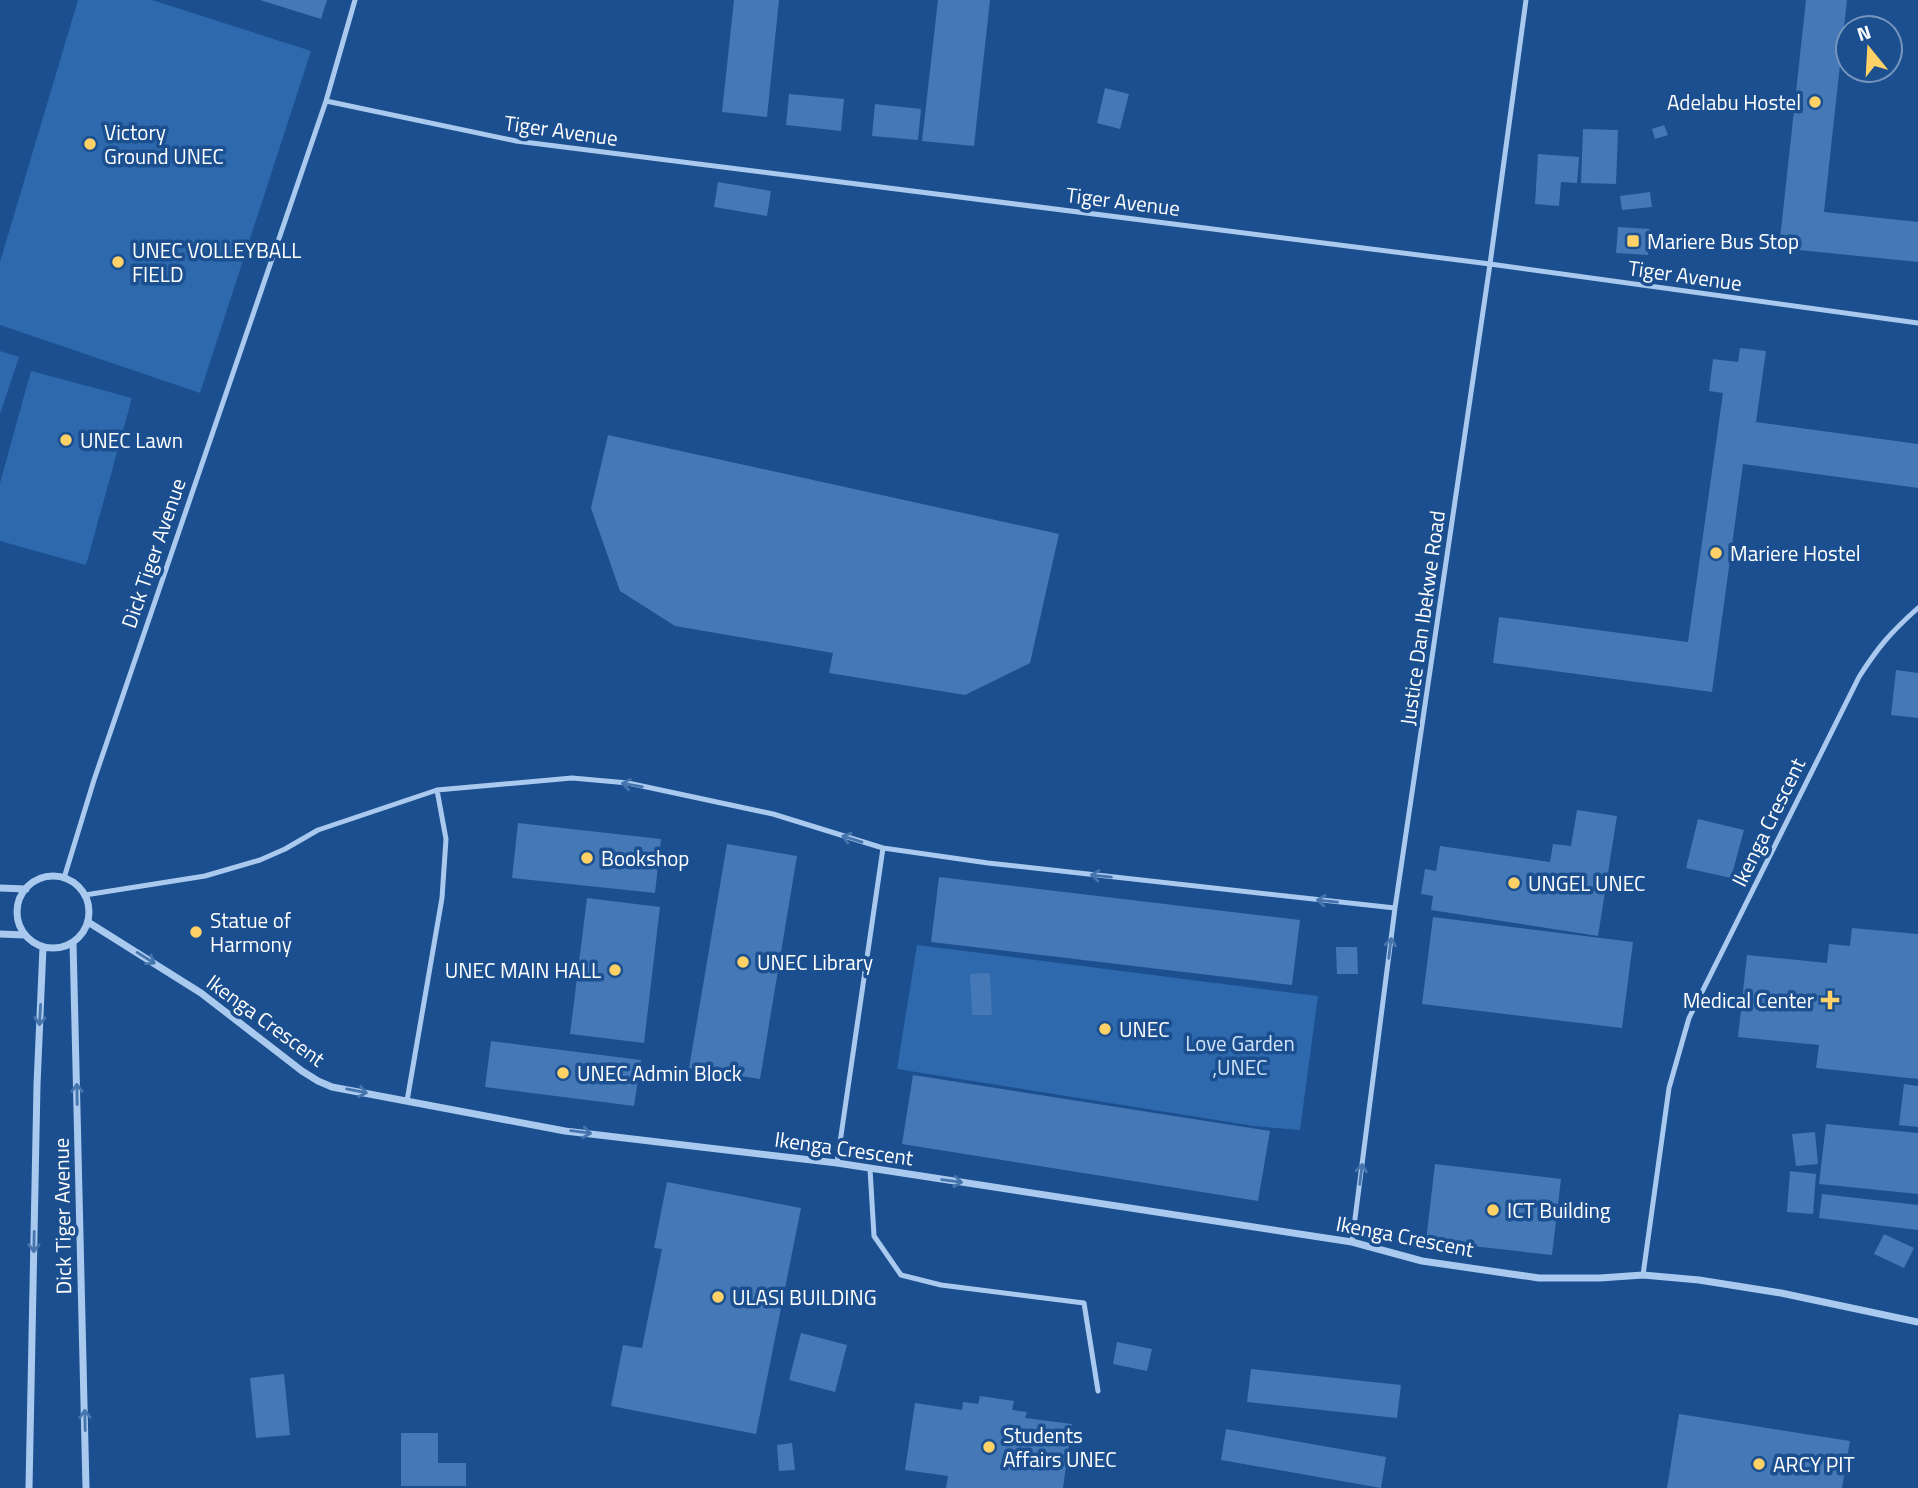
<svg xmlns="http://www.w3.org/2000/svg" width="1918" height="1488" viewBox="0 0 1918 1488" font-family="'Titillium Web',sans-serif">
<rect width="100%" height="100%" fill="#1b4f8f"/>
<path fill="#2e69ad" d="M 78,0 L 152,0 L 311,51 L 200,393 L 0,325 L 0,262 Z
M 0,351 L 19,357 L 0,414 Z
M 31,371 L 132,398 L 86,565 L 0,541 L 0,483 Z
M 917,945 L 1318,996 L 1300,1130 L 1254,1126 L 897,1069 Z"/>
<path fill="#4478b7" d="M 260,0 L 327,0 L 321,19 Z
M 734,0 L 779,0 L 767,117 L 722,112 Z
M 938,0 L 990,0 L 974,146 L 922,141 Z
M 1806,0 L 1847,0 L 1824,212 L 1918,222 L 1918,262 L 1779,248 Z
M 1105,88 L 1129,94 L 1120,129 L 1097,123 Z
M 789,94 L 844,99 L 841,131 L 786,125 Z
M 875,104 L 921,109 L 918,140 L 872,136 Z
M 1664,125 L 1668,135 L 1655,139 L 1652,129 Z
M 1583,129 L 1618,130 L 1616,184 L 1581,183 Z
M 1538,154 L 1579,157 L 1577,183 L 1561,182 L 1559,206 L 1535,204 Z
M 718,182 L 771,191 L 767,216 L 714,207 Z
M 1650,192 L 1652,207 L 1622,210 L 1620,196 Z
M 1618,227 L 1650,229 L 1648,255 L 1616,253 Z
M 1740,348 L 1766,351 L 1756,422 L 1918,444 L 1918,488 L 1743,464 L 1712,692 L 1493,663 L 1499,617 L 1688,642 L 1723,393 L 1709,391 L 1713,359 L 1738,362 Z
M 608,435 L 1059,534 L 1030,663 L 965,695 L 829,673 L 833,653 L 675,626 L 620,591 L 591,508 Z
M 1896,670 L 1918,673 L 1918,718 L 1891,715 Z
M 1577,810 L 1617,816 L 1598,936 L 1431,910 L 1433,896 L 1421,894 L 1425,869 L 1436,871 L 1440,846 L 1550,862 L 1553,844 L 1571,846 Z
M 1698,819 L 1744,830 L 1731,878 L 1686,868 Z
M 518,823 L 661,839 L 655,893 L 512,878 Z
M 727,844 L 797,856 L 760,1079 L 689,1068 Z
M 939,877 L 1300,920 L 1292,985 L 931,942 Z
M 587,898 L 660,907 L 644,1043 L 570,1034 Z
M 1433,917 L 1633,942 L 1622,1028 L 1422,1004 Z
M 1852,928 L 1918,934 L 1918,1079 L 1816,1068 L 1819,1045 L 1738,1037 L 1747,955 L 1827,963 L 1829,944 L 1850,946 Z
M 1336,947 L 1357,947 L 1358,974 L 1337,974 Z
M 990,973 L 992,1015 L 972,1015 L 970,974 Z
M 491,1041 L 641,1060 L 634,1106 L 485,1087 Z
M 913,1075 L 1270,1131 L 1258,1201 L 902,1144 Z
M 1904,1084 L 1918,1086 L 1918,1127 L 1899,1125 Z
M 1826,1124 L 1918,1133 L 1918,1194 L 1819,1184 Z
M 1815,1132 L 1818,1164 L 1796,1166 L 1792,1134 Z
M 1435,1164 L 1561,1179 L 1552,1255 L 1426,1241 Z
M 1790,1171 L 1816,1174 L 1813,1214 L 1787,1212 Z
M 667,1182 L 801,1208 L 756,1434 L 611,1406 L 623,1345 L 642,1348 L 662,1249 L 654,1248 Z
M 1822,1194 L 1918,1205 L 1918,1230 L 1819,1218 Z
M 1884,1234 L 1914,1248 L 1904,1268 L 1874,1254 Z
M 801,1333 L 847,1345 L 835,1392 L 789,1380 Z
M 1117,1342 L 1152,1349 L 1147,1371 L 1113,1364 Z
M 1251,1369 L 1401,1385 L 1397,1418 L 1247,1402 Z
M 284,1374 L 290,1435 L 256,1438 L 250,1378 Z
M 980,1396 L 1014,1401 L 1012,1410 L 1027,1412 L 1025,1418 L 1072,1424 L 1063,1488 L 946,1488 L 948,1476 L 905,1470 L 915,1403 L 962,1410 L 963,1402 L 978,1404 Z
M 1679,1414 L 1850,1441 L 1842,1488 L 1667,1488 Z
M 1226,1429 L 1386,1457 L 1381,1488 L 1221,1460 Z
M 401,1433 L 438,1433 L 438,1463 L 466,1463 L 466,1486 L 401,1486 Z
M 792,1443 L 795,1470 L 779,1471 L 777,1445 Z"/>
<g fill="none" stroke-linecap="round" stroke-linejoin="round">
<path stroke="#a9c9ee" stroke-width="5" d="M 326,101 L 516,141 L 1490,264 L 1918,323
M 64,878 L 94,780 L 326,101 L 355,0
M 85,895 L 205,876 L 260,860 L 285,849 L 318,830 L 437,790 L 572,778 L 628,783 L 773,814 L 883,848 L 988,863 L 1395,908
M 407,1101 L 442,898 L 446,839 L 437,790
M 837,1163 L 883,848
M 870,1169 L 874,1236 L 901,1275 L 941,1285 L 1084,1303 L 1098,1391
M 1352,1242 L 1395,908 L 1490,264 L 1526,0
M 1643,1275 L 1669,1088 L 1689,1018 L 1859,677 C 1878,647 1891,632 1918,608"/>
<path stroke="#a9c9ee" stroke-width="7" d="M17 912a36 36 0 1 1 72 0a36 36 0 1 1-72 0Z
M 0,888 L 26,889
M 88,922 L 201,993 L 302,1071 L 318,1081 L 332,1087 L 565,1131 L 837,1163 L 1352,1242 L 1422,1261 L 1539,1278 L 1600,1278 L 1643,1275 L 1699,1280 L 1781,1293 L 1918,1322
M 0,934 L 25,935
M 73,942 L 86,1488
M 29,1488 L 37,1085 L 43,947"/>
</g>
<defs><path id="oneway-shaft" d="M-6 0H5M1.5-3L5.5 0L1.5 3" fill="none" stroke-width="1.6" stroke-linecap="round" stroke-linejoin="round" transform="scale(1.75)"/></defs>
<g stroke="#4674ac">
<use href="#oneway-shaft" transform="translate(632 785) rotate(-170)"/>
<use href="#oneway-shaft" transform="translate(852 839) rotate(-163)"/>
<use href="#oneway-shaft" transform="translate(1101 876) rotate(-174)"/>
<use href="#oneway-shaft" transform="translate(1327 901) rotate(-174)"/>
<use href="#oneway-shaft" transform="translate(1390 948) rotate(-83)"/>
<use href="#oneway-shaft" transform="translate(146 958) rotate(32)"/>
<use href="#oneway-shaft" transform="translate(40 1015) rotate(93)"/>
<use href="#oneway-shaft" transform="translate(357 1091) rotate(11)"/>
<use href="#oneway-shaft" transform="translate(77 1094) rotate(-91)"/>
<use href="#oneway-shaft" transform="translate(581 1132) rotate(7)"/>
<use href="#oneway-shaft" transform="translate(1361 1174) rotate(-83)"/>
<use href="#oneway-shaft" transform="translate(952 1181) rotate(8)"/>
<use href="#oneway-shaft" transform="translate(34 1242) rotate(91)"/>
<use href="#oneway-shaft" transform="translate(85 1420) rotate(-91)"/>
</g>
<g fill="#ffd166" stroke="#1b4f8f" stroke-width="2.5">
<circle cx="1815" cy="102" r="7"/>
<circle cx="90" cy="144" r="7"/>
<rect x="1626" y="234" width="14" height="14" rx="3.5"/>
<circle cx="118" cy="262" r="7"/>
<circle cx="66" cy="440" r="7"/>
<circle cx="1716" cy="553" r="7"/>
<circle cx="587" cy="858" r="7"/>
<circle cx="1514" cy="883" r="7"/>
<circle cx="196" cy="932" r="7"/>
<circle cx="743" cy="962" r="7"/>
<circle cx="615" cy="970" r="7"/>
<path d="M1826.5 989.5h7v7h7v7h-7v7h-7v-7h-7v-7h7z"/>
<circle cx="1105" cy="1029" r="7"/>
<circle cx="563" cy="1073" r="7"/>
<circle cx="1493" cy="1210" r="7"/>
<circle cx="718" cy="1297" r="7"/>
<circle cx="989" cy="1447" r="7"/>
<circle cx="1759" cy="1464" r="7"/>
</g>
<g text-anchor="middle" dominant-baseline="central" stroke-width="7" stroke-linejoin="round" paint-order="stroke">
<g font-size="21" fill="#fff" stroke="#1b4f8f" text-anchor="start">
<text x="1801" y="102" text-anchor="end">Adelabu Hostel</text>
<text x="104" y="132">Victory<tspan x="104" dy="24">Ground UNEC</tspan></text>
<text x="1647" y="241">Mariere Bus Stop</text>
<text x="132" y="250">UNEC VOLLEYBALL<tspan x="132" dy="24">FIELD</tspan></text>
<text x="80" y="440">UNEC Lawn</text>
<text x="1730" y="553">Mariere Hostel</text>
<text x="601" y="858">Bookshop</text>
<text x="1528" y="883">UNGEL UNEC</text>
<text x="210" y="920">Statue of<tspan x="210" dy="24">Harmony</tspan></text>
<text x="757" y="962">UNEC Library</text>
<text x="601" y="970" text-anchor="end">UNEC MAIN HALL</text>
<text x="1814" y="1000" text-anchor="end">Medical Center</text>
<text x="1119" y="1029">UNEC</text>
<text x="577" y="1073">UNEC Admin Block</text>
<text x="1507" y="1210">ICT Building</text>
<text x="732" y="1297">ULASI BUILDING</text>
<text x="1003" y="1435">Students<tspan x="1003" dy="24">Affairs UNEC</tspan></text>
<text x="1773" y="1464">ARCY PIT</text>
</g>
<g font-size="21" fill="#fff" stroke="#1b4f8f">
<text transform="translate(561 130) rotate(8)">Tiger Avenue</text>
<text transform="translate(1123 201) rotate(7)">Tiger Avenue</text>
<text transform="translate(1685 275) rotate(8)">Tiger Avenue</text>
<text transform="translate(153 553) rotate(-71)">Dick Tiger Avenue</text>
<text transform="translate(1422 618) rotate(-82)">Justice Dan Ibekwe Road</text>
<text transform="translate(1768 822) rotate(-64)">Ikenga Crescent</text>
<text transform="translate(266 1020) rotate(36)">Ikenga Crescent</text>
<text transform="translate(844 1148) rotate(8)">Ikenga Crescent</text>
<text transform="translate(62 1216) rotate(-91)">Dick Tiger Avenue</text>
<text transform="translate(1405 1236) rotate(11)">Ikenga Crescent</text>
</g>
<g font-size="21" fill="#cfe3fa" stroke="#1b4f8f">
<text x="1240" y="1043">Love Garden<tspan x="1240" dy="24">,UNEC</tspan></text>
</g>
</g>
<g transform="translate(1869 49) rotate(342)"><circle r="33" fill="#1b4f8f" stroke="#7695bc" stroke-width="2"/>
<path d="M0-5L12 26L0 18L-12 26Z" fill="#ffd166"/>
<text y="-10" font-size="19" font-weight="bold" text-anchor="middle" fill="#ffffff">N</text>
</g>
</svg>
